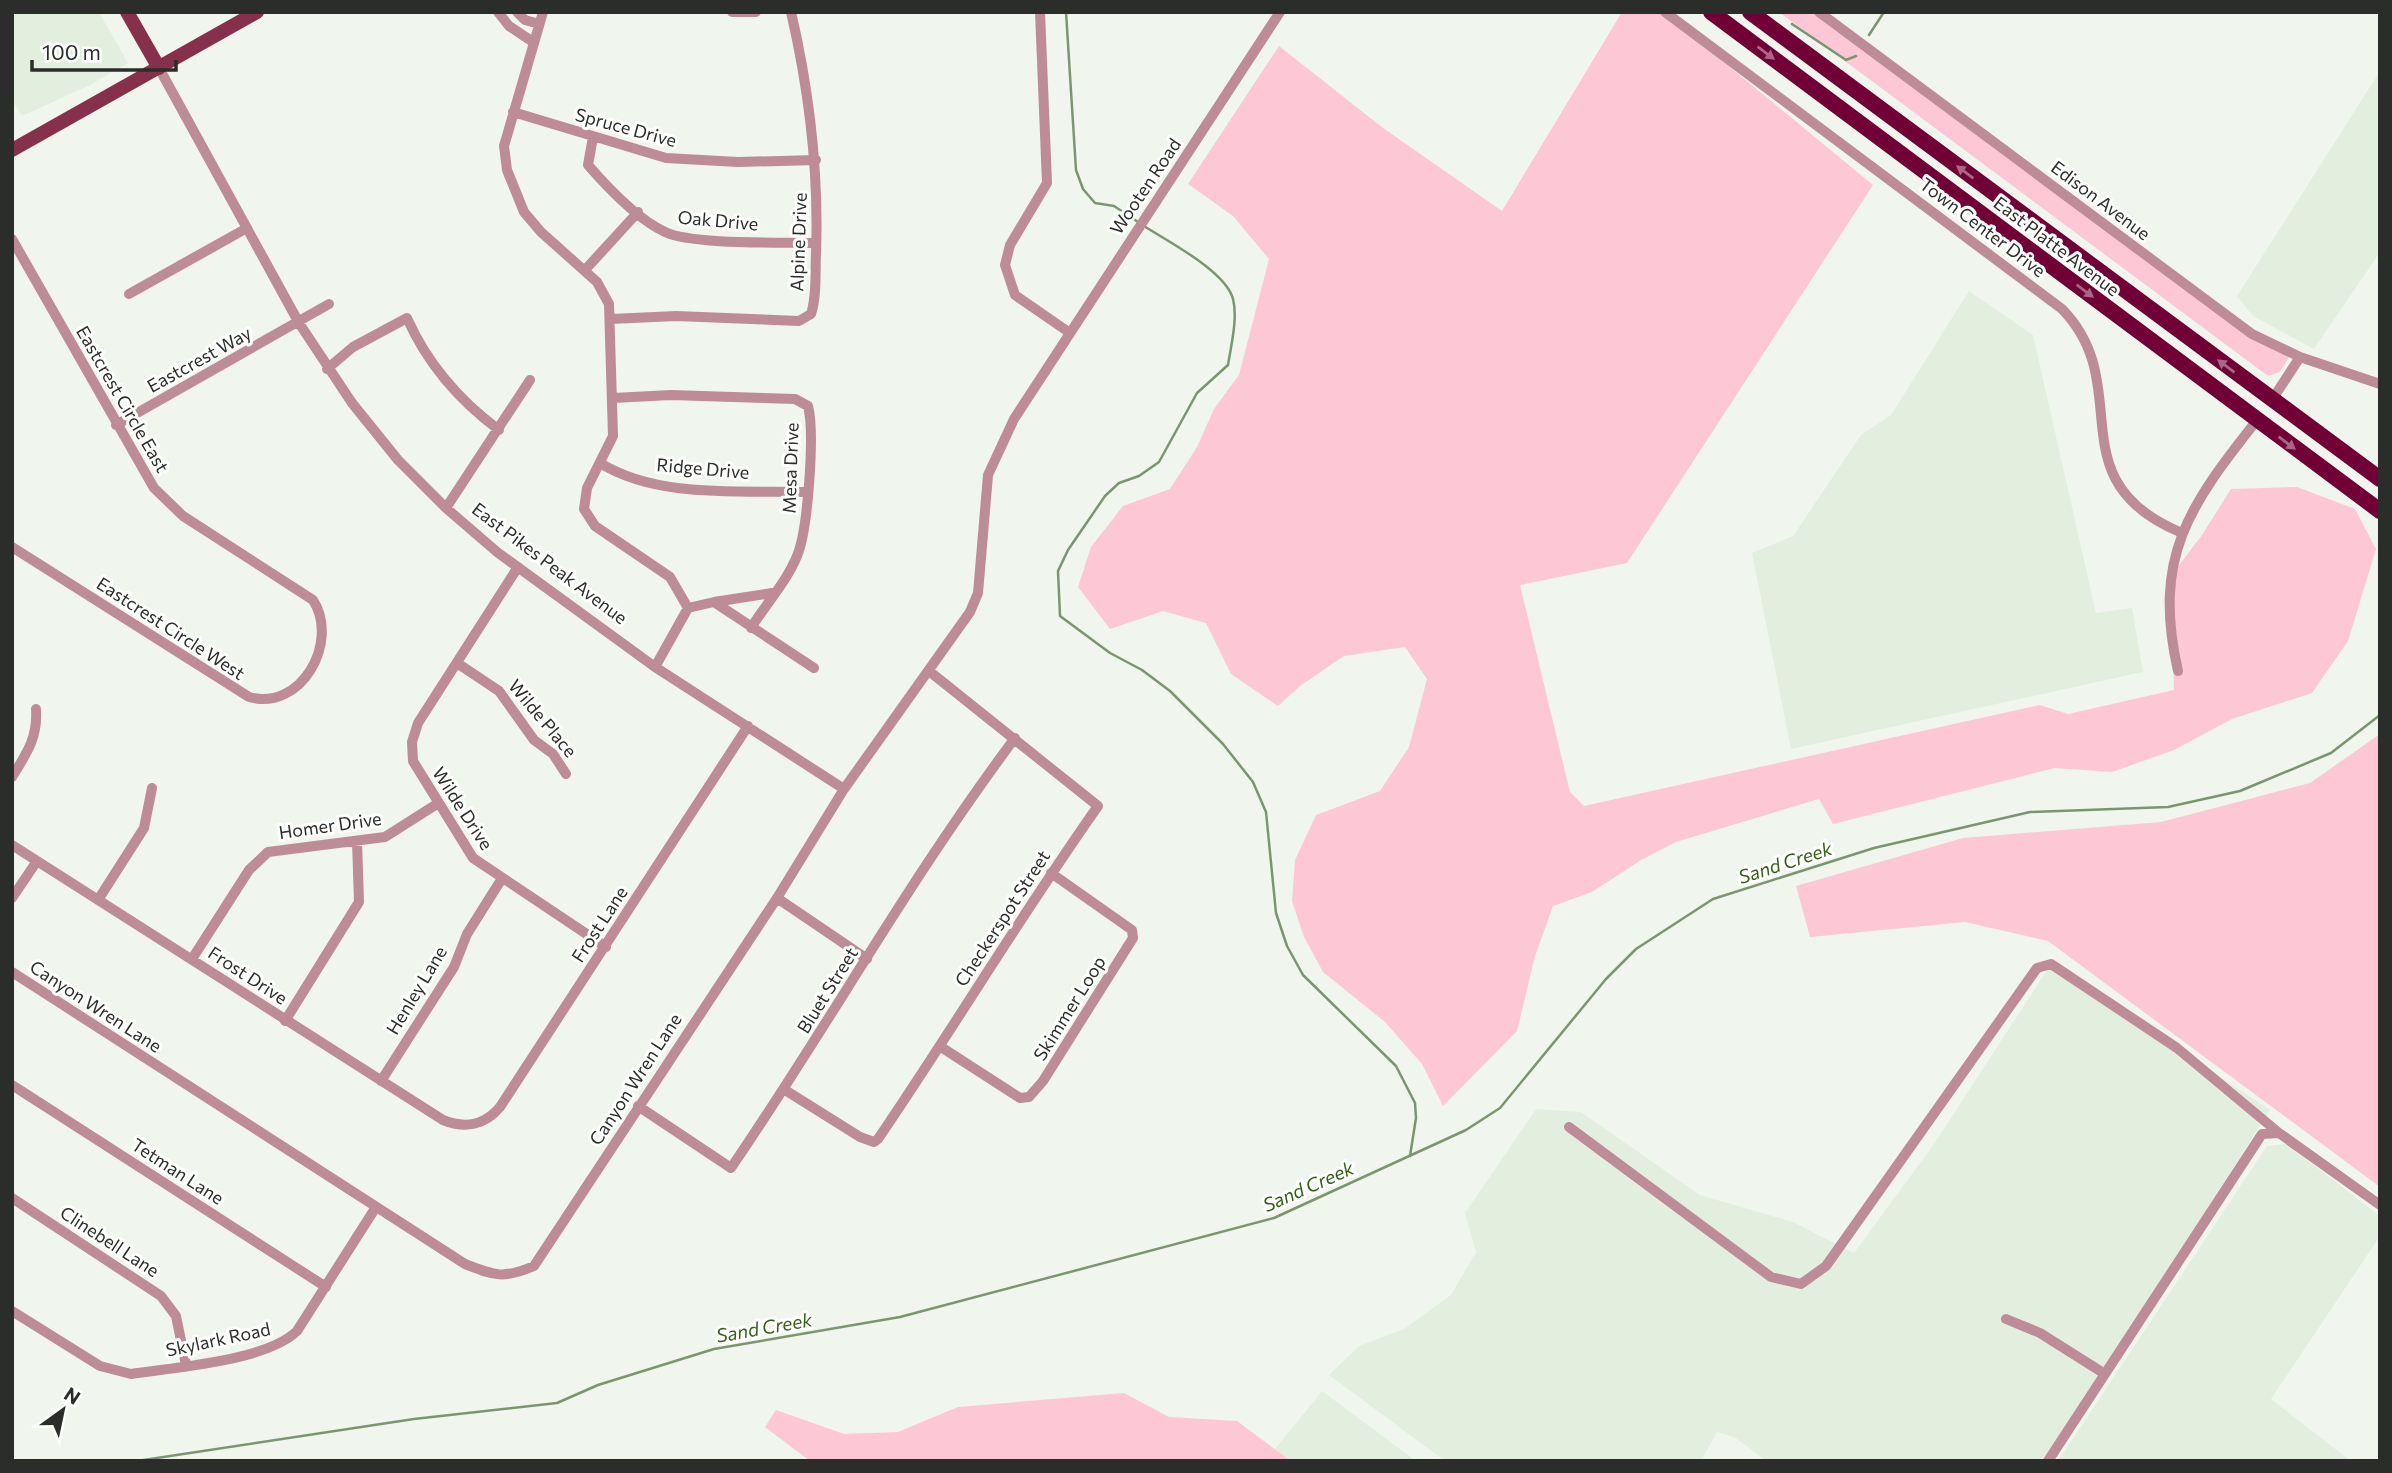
<svg xmlns="http://www.w3.org/2000/svg" width="2392" height="1473" viewBox="0 0 2392 1473" font-family="Commissioner,sans-serif">
<rect width="100%" height="100%" fill="#f0f6ed"/>
<path fill="#e3efde" d="M 12,12 L 99,12 L 128,63 L 88,86 L 22,116 L 12,100 Z
M 2380,71 L 2380,252 L 2314,349 L 2253,316 L 2237,296 Z
M 1969,291 L 2033,335 L 2096,613 L 2132,608 L 2143,672 L 1791,749 L 1752,553 L 1793,536 L 1861,435 L 1891,415 Z
M 2051,964 L 2270,1110 L 2046,1461 L 1766,1461 L 1736,1438 L 1717,1432 L 1701,1461 L 1445,1461 L 1329,1375 L 1359,1346 L 1404,1329 L 1451,1295 L 1476,1252 L 1465,1213 L 1536,1109 L 1581,1112 L 1700,1195 L 1793,1222 L 1854,1253 L 1934,1144 Z
M 2286,1144 L 2380,1216 L 2380,1236 L 2271,1399 L 2351,1461 L 2058,1461 L 2267,1146 Z
M 1322,1391 L 1416,1461 L 1291,1461 L 1275,1449 Z"/>
<path fill="#fdc7d5" d="M 1622,12 L 1663,12 L 1873,185 L 1627,563 L 1520,585 L 1570,792 L 1584,806 L 2040,705 L 2068,714 L 2174,690 L 2170,577 L 2202,535 L 2231,489 L 2297,487 L 2355,509 L 2376,549 L 2348,641 L 2312,693 L 2232,719 L 2174,750 L 2112,772 L 2055,768 L 1833,824 L 1819,799 L 1676,842 L 1641,860 L 1592,892 L 1553,906 L 1535,956 L 1517,1031 L 1443,1106 L 1422,1064 L 1385,1022 L 1323,972 L 1304,937 L 1292,901 L 1295,860 L 1316,815 L 1380,791 L 1409,747 L 1427,679 L 1405,647 L 1344,656 L 1300,686 L 1278,706 L 1231,674 L 1206,623 L 1163,611 L 1110,629 L 1078,587 L 1091,547 L 1123,506 L 1170,489 L 1197,447 L 1214,409 L 1239,375 L 1269,259 L 1233,216 L 1188,184 L 1279,46 L 1383,128 L 1502,211 Z
M 1779,12 L 1814,12 L 2289,357 L 2280,372 L 2268,376 Z
M 2380,734 L 2380,1187 L 2048,941 L 1965,922 L 1810,937 L 1796,886 L 1963,838 L 2161,822 L 2310,783 Z
M 1124,1393 L 1169,1417 L 1237,1421 L 1291,1461 L 810,1461 L 765,1427 L 776,1410 L 844,1434 L 898,1432 L 958,1407 Z"/>
<g fill="none" stroke-linecap="round" stroke-linejoin="round">
<path stroke="#7a966f" stroke-width="2.5" d="M 1066,12 L 1076,170 L 1083,189 L 1095,203 L 1114,206 L 1138,222
M 1792,24 L 1846,60 L 1856,56
M 1869,35 L 1884,12
M 1144,226 C 1167,241 1226,271 1233,299 C 1238,318 1231,346 1228,365 L 1197,393 L 1159,462 L 1139,476 L 1119,483 L 1105,496 L 1068,550 L 1058,571 L 1060,616 L 1110,653 L 1142,670 L 1170,691 L 1223,744 L 1253,782 L 1266,812 L 1276,913 L 1287,946 L 1303,975 L 1396,1066 L 1415,1103 L 1416,1118 L 1410,1156
M 137,1461 L 414,1419 L 557,1403 L 598,1385 L 714,1349 L 900,1317 L 1274,1218 L 1466,1130 L 1500,1108 L 1606,979 L 1636,949 L 1713,899 L 1874,848 L 2030,812 L 2168,807 L 2240,791 L 2331,753 L 2380,715"/>
<path stroke="#be8b98" stroke-width="10" d="M 498,12 L 509,26 L 533,42
M 517,12 L 525,20 L 539,24
M 543,12 L 504,146 L 507,170 L 524,212 L 541,232 L 597,282 L 609,304 L 613,436 L 587,488 L 584,509 L 595,526 L 670,577 L 688,608 L 714,602 L 814,668
M 732,12 L 756,12
M 1040,12 L 1047,183 L 1010,245 L 1005,265 L 1015,295 L 1070,333
M 1665,12 L 2062,309 C 2138,387 2054,480 2182,533
M 1819,12 L 2252,334 L 2300,357 L 2380,384
M 159,68 L 299,323 L 352,403 L 398,460 L 446,508 L 497,552 L 655,667 L 844,789
M 513,112 L 666,158 L 738,162 L 816,160
M 593,137 L 588,165 C 608,188 637,219 665,232 C 692,245 782,242 816,243
M 12,239 L 154,488 L 183,516 L 313,600 C 340,642 301,712 249,697 L 12,547
M 585,270 L 638,212
M 129,294 L 247,228
M 611,319 L 676,316 L 799,321 L 811,314 C 817,296 815,273 816,254 C 819,171 810,94 791,12
M 327,369 L 353,347 L 407,318 C 427,363 460,401 499,430
M 613,398 L 671,395 L 795,399 L 808,406 C 815,433 808,530 797,556 C 787,581 766,604 751,628
M 2272,400 L 2300,357
M 116,425 L 329,304
M 600,463 C 658,499 741,490 807,492
M 446,508 L 530,380
M 518,567 L 418,723 L 412,742 L 413,761 L 473,858 L 606,947
M 714,602 L 772,593
M 457,663 L 499,691 L 534,740 L 553,754 L 566,774
M 655,667 L 688,608
M 2178,671 C 2152,557 2189,506 2257,420
M 12,777 C 27,753 38,737 36,709
M 12,845 L 443,1120 C 465,1129 485,1125 500,1107 L 748,726
M 12,898 L 37,861
M 777,898 L 867,959
M 98,900 L 144,828 L 152,788
M 192,959 L 249,870 L 268,852 L 385,837 L 437,804
M 12,972 L 465,1264 C 495,1276 504,1279 534,1266 L 777,898 L 844,789 L 970,612 L 978,593 L 988,475 L 1014,419 L 1280,12
M 285,1021 L 359,902 L 357,841
M 941,1047 L 1020,1098 L 1029,1097 L 1043,1081 L 1133,938 L 1132,930 L 1051,873
M 381,1081 L 454,967 L 467,934 L 501,880
M 12,1085 L 326,1287
M 785,1090 L 860,1137 L 874,1142 L 878,1139 C 953,1029 1021,915 1098,806 L 929,671
M 638,1106 L 731,1168 C 828,1026 912,875 1015,738
M 1569,1127 L 1771,1277 L 1801,1284 L 1826,1266 L 2037,968 L 2051,964 L 2177,1048 L 2279,1133 L 2380,1205
M 12,1198 L 161,1296 L 176,1316 L 186,1365
M 12,1311 L 100,1366 L 131,1374 C 176,1367 266,1361 297,1331 L 376,1207
M 2006,1319 L 2040,1333 L 2105,1374
M 2048,1461 L 2262,1134 L 2279,1133"/>
<path stroke="#87304e" stroke-width="14" d="M 127,12 L 159,68
M 12,150 L 257,12"/>
<path stroke="#700035" stroke-width="16" d="M 1711,12 L 2380,511
M 1750,12 L 2380,479"/>
</g>
<defs><path id="oneway-solid" d="M-6-.8H1V-3.2L6.5 0L1 3.2V.8H-6Z" transform="scale(1.75)"/></defs>
<g fill="#a96686">
<use href="#oneway-solid" transform="translate(1766 53) rotate(37)"/>
<use href="#oneway-solid" transform="translate(1965 172) rotate(-143)"/>
<use href="#oneway-solid" transform="translate(2085 291) rotate(37)"/>
<use href="#oneway-solid" transform="translate(2226 366) rotate(-143)"/>
<use href="#oneway-solid" transform="translate(2287 443) rotate(37)"/>
</g>
<g text-anchor="middle" dominant-baseline="central" stroke-width="6" stroke-linejoin="round" paint-order="stroke">
<g font-size="18" fill="#2a2d29" stroke="#fff">
<text transform="translate(626 127) rotate(15)">Spruce Drive</text>
<text transform="translate(1145 186) rotate(-56)">Wooten Road</text>
<text transform="translate(2101 200) rotate(37)">Edison Avenue</text>
<text transform="translate(718 220) rotate(5)">Oak Drive</text>
<text transform="translate(1983 227) rotate(37)">Town Center Drive</text>
<text transform="translate(798 242) rotate(-88)">Alpine Drive</text>
<text transform="translate(2057 246) rotate(37)">East Platte Avenue</text>
<text transform="translate(199 359) rotate(-29)">Eastcrest Way</text>
<text transform="translate(123 399) rotate(60)">Eastcrest Circle East</text>
<text transform="translate(703 468) rotate(5)">Ridge Drive</text>
<text transform="translate(790 468) rotate(-88)">Mesa Drive</text>
<text transform="translate(550 563) rotate(37)">East Pikes Peak Avenue</text>
<text transform="translate(171 628) rotate(33)">Eastcrest Circle West</text>
<text transform="translate(543 718) rotate(50)">Wilde Place</text>
<text transform="translate(463 808) rotate(57)">Wilde Drive</text>
<text transform="translate(330 825) rotate(-8)">Homer Drive</text>
<text transform="translate(1002 918) rotate(-57)">Checkerspot Street</text>
<text transform="translate(599 924) rotate(-57)">Frost Lane</text>
<text transform="translate(248 975) rotate(33)">Frost Drive</text>
<text transform="translate(416 990) rotate(-59)">Henley Lane</text>
<text transform="translate(827 990) rotate(-58)">Bluet Street</text>
<text transform="translate(96 1006) rotate(33)">Canyon Wren Lane</text>
<text transform="translate(1069 1008) rotate(-58)">Skimmer Loop</text>
<text transform="translate(635 1079) rotate(-57)">Canyon Wren Lane</text>
<text transform="translate(178 1171) rotate(33)">Tetman Lane</text>
<text transform="translate(110 1241) rotate(33)">Clinebell Lane</text>
<text transform="translate(218 1339) rotate(-12)">Skylark Road</text>
</g>
<g font-size="19" font-style="italic" fill="#325f16" stroke="#fff">
<text transform="translate(1785 862) rotate(-18)">Sand Creek</text>
<text transform="translate(1308 1186) rotate(-24)">Sand Creek</text>
<text transform="translate(764 1327) rotate(-10)">Sand Creek</text>
</g>
</g>
<rect width="2392" height="1473" fill="none" stroke="#2a2d29" stroke-width="28"/>
<g transform="translate(63 1410) rotate(33)" stroke="#ffffff" stroke-width="5" paint-order="stroke">
<path d="M0-5L12 26L0 18L-12 26Z" fill="#2a2d29"/>
<text y="-10" font-size="19" font-weight="bold" text-anchor="middle" fill="#2a2d29">N</text>
</g>
<path d="M32 60v10h144v-10" fill="none" stroke="#2a2d29" stroke-width="3.5"/>
<text x="42" y="60" font-size="21" fill="#2a2d29" stroke="#ffffff" stroke-width="5" paint-order="stroke">100 m</text>
</svg>
